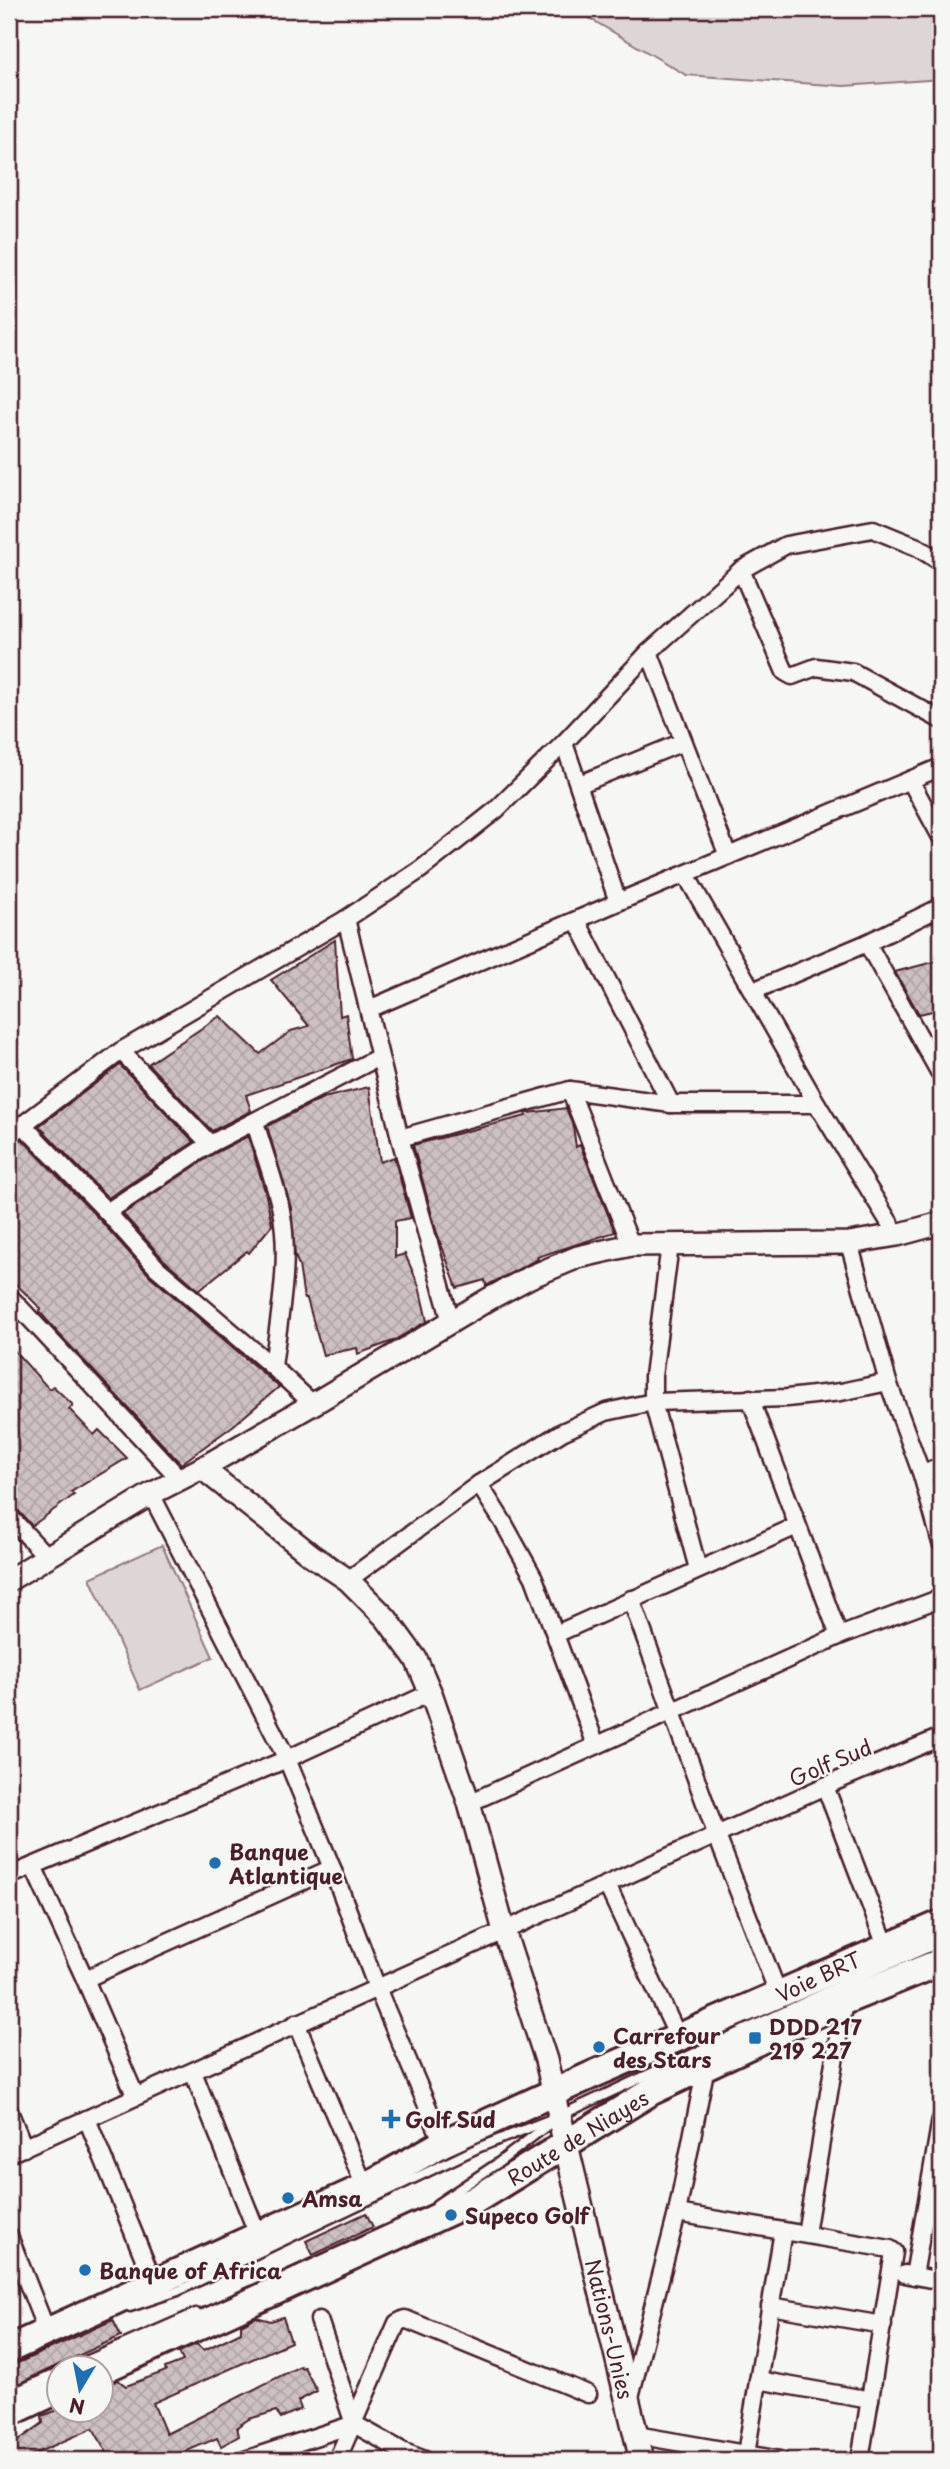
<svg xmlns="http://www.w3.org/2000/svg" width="950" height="2469" font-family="'Playpen Sans',sans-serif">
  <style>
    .green { fill: #ddd6d5; stroke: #947a80; stroke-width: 2 }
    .building { fill: url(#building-cross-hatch); stroke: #4a1f2b; stroke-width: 2 }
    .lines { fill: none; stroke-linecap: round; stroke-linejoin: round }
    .service-casing { stroke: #4a1f2b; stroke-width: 13 }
    .minor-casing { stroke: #4a1f2b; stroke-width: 21 }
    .tertiary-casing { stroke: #4a1f2b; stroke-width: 26 }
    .secondary-casing { stroke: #4a1f2b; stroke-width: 28 }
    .primary-casing { stroke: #4a1f2b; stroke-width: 32 }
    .service { stroke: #f6f6f2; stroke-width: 8 }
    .minor { stroke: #f6f6f2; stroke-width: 16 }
    .tertiary { stroke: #f6f6f2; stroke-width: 21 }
    .secondary { stroke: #f6f6f2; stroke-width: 23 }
    .primary { stroke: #f6f6f2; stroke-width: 26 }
    .poi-dot { fill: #1f6fb2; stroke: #f6f6f2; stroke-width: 2.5 }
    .labels { text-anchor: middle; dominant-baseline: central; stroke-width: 5; stroke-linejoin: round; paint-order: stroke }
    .street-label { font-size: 21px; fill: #4a1f2b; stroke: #f6f6f2 }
    .poi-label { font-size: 21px; font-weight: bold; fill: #4a1f2b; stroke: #f6f6f2; text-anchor: start }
  </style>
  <defs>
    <pattern id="building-cross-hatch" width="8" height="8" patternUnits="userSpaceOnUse" patternTransform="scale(1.75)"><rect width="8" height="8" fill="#ccc1c0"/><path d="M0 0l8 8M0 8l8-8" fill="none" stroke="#b1a5a5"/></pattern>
  </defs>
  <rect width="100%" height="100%" fill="#f6f6f2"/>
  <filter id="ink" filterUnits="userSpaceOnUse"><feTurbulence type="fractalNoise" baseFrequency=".0143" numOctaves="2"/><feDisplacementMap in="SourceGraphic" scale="14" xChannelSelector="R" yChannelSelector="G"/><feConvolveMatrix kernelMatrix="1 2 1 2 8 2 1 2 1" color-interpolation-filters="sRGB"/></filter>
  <g filter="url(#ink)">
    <g class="green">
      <path d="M574 9H941V79L844 86 686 75Z"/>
      <path d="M162 1545 213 1657 140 1690 90 1578Z"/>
    </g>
    <g class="building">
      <path d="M335 940 340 1016 346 1014 352 1059 246 1095 251 1111 212 1131 148 1064 220 1016 260 1054 291 1031 309 1026 271 980Z"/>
      <path d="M941 960V1009L919 1014 895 972Z"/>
      <path d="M120 1065 194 1142 108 1198 39 1126Z"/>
      <path d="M369 1087 380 1162 394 1157 411 1218 395 1221V1257L405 1254 419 1286 427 1321 393 1341 358 1354 357 1348 323 1355 307 1299H304L299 1265 295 1256 291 1208 267 1126 323 1098Z"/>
      <path d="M566 1108 573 1126 576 1147 580 1145 615 1232 537 1257 538 1259 486 1286 485 1280 457 1288 436 1230 413 1145 526 1116 525 1113H529Z"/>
      <path d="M248 1136 265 1191 272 1225 249 1253 247 1251 199 1290 164 1260 123 1214 215 1153Z"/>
      <path d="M22 1139 99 1219 150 1276 279 1387 234 1425 181 1464 58 1333 39 1311 41 1309 9 1277V1146Z"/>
      <path d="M9 1345 49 1389 53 1386 73 1405 69 1409 94 1435 99 1430 127 1458 71 1492 74 1495 32 1526 17 1509 9 1506Z"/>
      <path d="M366 2213 373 2227 313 2255 306 2241Z"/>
      <path d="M256 2317 271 2321 283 2317 291 2342 153 2403 166 2434 300 2366 301 2368 304 2367 317 2391 298 2401 301 2409 281 2418 276 2411 249 2419 237 2427 239 2436 221 2446 217 2438 166 2460H111L93 2428 21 2460H9V2447L43 2423 42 2416 58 2410H102V2396L104 2394V2388L107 2385 118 2380 126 2386 166 2371 165 2368 183 2361 179 2352 196 2344 204 2350 241 2332V2325Z"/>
      <path d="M113 2320 121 2336 9 2388V2367Z"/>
    </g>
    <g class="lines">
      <g class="service-casing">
        <g id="service">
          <path d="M437 2204 498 2163 549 2124"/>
          <path d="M130 2307 178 2291 480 2147 559 2116 848 1982 941 1942"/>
          <path d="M70 2368 196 2313"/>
          <path d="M9 2395 60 2372"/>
        </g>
      </g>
      <g class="minor-casing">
        <g id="minor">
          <path d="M741 570 785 672 792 676 816 667 853 672 941 720"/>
          <path d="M649 652 728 856"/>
          <path d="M564 743 618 902"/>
          <path d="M910 780 941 837"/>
          <path d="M580 784 683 742"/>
          <path d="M686 875 817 1104 897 1235"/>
          <path d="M346 919 400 1138 451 1322"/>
          <path d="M577 921 671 1104"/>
          <path d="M867 943 941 1075"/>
          <path d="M753 991 867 943 941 907"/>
          <path d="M369 1009 618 902 941 767"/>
          <path d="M121 1051 210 1144"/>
          <path d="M570 1090 631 1245"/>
          <path d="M255 1122C263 1151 275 1181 281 1210 291 1261 279 1316 273 1367"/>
          <path d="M22 1124 107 1212 157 1268 273 1367 313 1404"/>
          <path d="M9 1135 121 1051 346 919 420 870 496 810 564 743 649 652 741 570 786 545 873 529 917 547 941 562"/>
          <path d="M400 1138 570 1090 671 1104H817"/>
          <path d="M107 1212 210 1144 379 1057"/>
          <path d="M849 1243 888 1382 922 1475 941 1543"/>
          <path d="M670 1245 653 1376V1402L698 1569"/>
          <path d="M9 1296 180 1479"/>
          <path d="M750 1398 839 1636"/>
          <path d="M922 1475 941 1466"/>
          <path d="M479 1484 503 1522 534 1578 596 1745"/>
          <path d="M151 1494 287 1759 332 1868 377 1988 443 2143"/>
          <path d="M9 1516 47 1557"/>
          <path d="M348 1580 479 1484 562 1432 606 1412 653 1402 787 1398 841 1392 888 1382"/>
          <path d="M631 1599 717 1836 778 1993"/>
          <path d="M556 1634 797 1526"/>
          <path d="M825 1786 886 1946"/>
          <path d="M469 1803 839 1636 941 1598"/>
          <path d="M33 1866 85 1979 135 2095"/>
          <path d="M9 1876 287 1759 430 1693"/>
          <path d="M607 1885 679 2039"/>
          <path d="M85 1979 332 1868"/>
          <path d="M296 2023 365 2187"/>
          <path d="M193 2072 258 2235"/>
          <path d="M9 2111 24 2148"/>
          <path d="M87 2119 154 2283"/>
          <path d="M9 2154 825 1786 941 1737"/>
          <path d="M677 2213 890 2249 894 2252 860 2460"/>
          <path d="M806 2234 844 2001"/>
          <path d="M9 2236 47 2332"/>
          <path d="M905 2274 941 2281"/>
          <path d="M914 2276 941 2119"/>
          <path d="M770 2306 883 2325"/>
          <path d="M319 2320 354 2424 404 2452 425 2460"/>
          <path d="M758 2380 870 2400"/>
          <path d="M629 2401 677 2213 706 2066"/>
          <path d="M636 2435 780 2460"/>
          <path d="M746 2454 783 2231"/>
          <path d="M245 2460 354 2424"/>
          <path d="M337 2460 397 2323 405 2319 588 2394"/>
        </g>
      </g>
      <g class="tertiary-casing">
        <g id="tertiary">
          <path d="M202 1468 311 1555 348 1580 386 1618 416 1659 432 1696 469 1803 504 1931 546 2060 557 2108"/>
          <path d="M9 1580 151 1494 202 1468 313 1404 489 1299 530 1277 578 1257 631 1245 849 1243 897 1235 941 1223"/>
        </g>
      </g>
      <g class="secondary-casing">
        <g id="secondary">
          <path id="s1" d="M559 2116 642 2460"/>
        </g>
      </g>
      <g class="primary-casing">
        <g id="primary">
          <path d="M9 2349 365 2187 443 2143 594 2074 941 1924"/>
          <path id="s2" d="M102 2370 475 2200 652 2091 844 2001 941 1962"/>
          <path d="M9 2413 60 2389"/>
        </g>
      </g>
      <use href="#service" class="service"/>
      <use href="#minor" class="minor"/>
      <use href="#tertiary" class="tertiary"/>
      <use href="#secondary" class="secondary"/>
      <use href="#primary" class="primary"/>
    </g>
  </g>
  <g class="poi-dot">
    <circle cx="215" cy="1863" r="7"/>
    <rect x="748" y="2031" width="14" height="14" rx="3.5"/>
    <circle cx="599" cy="2047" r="7"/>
    <path d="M387.5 2108.5h7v7h7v7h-7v7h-7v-7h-7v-7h7z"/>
    <circle cx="288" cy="2198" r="7"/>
    <circle cx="451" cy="2215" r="7"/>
    <circle cx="85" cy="2270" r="7"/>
  </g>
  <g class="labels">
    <g class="street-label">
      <text transform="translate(830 1762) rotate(-23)">Golf Sud</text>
      <text transform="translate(818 1976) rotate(-25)">Voie BRT</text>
      <text stroke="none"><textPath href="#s2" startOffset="530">Route de Niayes</textPath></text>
      <text stroke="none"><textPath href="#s1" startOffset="219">Nations-Unies</textPath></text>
    </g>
    <g class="poi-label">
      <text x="229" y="1851">Banque<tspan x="229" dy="24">Atlantique</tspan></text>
      <text x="769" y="2026">DDD 217<tspan x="769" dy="24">219 227</tspan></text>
      <text x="613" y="2035">Carrefour<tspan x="613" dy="24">des Stars</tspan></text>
      <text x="405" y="2119">Golf Sud</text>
      <text x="302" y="2198">Amsa</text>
      <text x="465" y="2215">Supeco Golf</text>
      <text x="99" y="2270">Banque of Africa</text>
    </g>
  </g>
  <rect width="950" height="2469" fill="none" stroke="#f6f6f2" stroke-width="35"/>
  <rect x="18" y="18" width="915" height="2434" fill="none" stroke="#4a1f2b" stroke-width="2.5" filter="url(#ink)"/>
  <g transform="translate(80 2389) rotate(190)"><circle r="33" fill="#f6f6f2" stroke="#b1a0a2" stroke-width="2"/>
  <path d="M0-5L12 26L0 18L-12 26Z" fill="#1f6fb2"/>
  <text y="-10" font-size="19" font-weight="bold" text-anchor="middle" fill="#4a1f2b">N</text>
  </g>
</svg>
